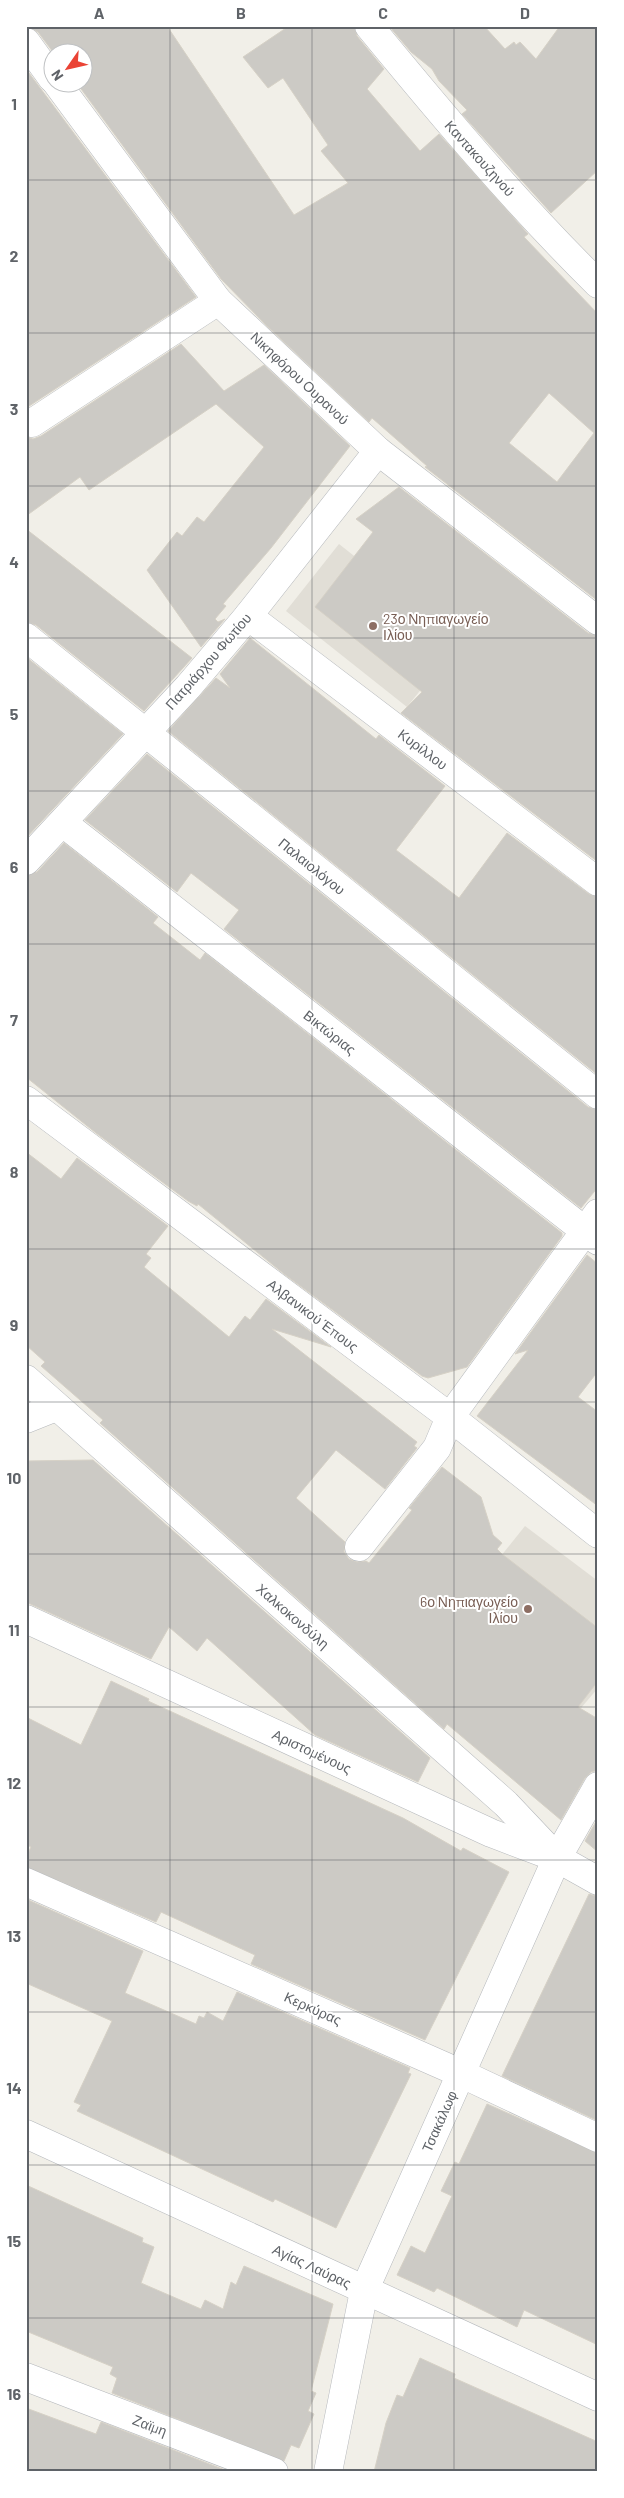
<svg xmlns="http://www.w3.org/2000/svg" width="624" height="2498" font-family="Barlow,sans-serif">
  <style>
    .education { fill: #e1ded6 }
    .building { fill: #cccac5; stroke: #d6d1c6; fill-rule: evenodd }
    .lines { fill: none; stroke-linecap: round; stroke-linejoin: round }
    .minor-casing { stroke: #b5b8bc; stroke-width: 29 }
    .minor { stroke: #fff; stroke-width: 28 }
    .grid { fill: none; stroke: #5f6368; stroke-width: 1; stroke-opacity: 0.55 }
    .education-dot { fill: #8d6e63; stroke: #fff; stroke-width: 2 }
    .labels { text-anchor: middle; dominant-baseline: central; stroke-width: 4; stroke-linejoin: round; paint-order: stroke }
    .street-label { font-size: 14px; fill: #5f6368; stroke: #fff }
    .education-label { font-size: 14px; fill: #785e54; stroke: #fff; text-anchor: start }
    .neatline { fill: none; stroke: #5f6368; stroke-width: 2 }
    .grid-label { font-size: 16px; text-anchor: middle; font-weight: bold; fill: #5f6368 }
  </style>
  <rect width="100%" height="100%" fill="#f1efe8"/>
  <g class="education">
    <path d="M339 544 460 640 407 707 286 611Z"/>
    <path d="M525 1526 598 1581V1688L581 1708 451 1618Z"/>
  </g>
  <g class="building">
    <path d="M26 26H167L294 215 348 183 321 151 328 145 283 78 268 88 243 57 289 26H354L357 36 384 69 367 89 420 151 439 134 528 234 524 237 598 314V601L425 467 427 466 372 418 369 422 266 325 221 279 76 82H82V52H53L38 32ZM549 393 594 433 557 482 509 443Z"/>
    <path d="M389 26H484L505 49 514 42 516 45 520 42 536 59 560 26H598V170L551 213 462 114 467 110 439 81 432 69 411 52Z"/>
    <path d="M26 69 196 297 26 408Z"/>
    <path d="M181 344 224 391 264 365 350 446 271 548 223 604 226 606 215 619 218 622 225 619 201 647 147 570 177 532 182 536 197 517 204 522 264 447 216 404 89 490 80 477 26 516V437L33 439 41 436Z"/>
    <path d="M399 487 588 633 598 636V862L401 713 422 692 315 607 373 532 356 519Z"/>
    <path d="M26 529 192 658 144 711 36 625 26 622Z"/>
    <path d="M250 638 376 739 379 735 445 786 396 850 459 898 507 833 589 894 598 897V1075L168 731 216 678 230 688 220 674Z"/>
    <path d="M26 657 123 734 26 838Z"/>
    <path d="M147 754 588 1107 598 1110V1187L581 1208 224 929 239 910 191 873 177 892 85 820Z"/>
    <path d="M64 843 158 917 153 923 200 960 205 953 562 1233V1236L467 1367 428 1378 422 1376 284 1274 198 1204 197 1206 188 1201 96 1133 26 1077V876L37 872Z"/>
    <path d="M26 1152 61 1179 77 1158 168 1226 146 1254 151 1258 144 1267 229 1337 245 1316 250 1320 266 1299 331 1347 272 1329 417 1442 414 1446 417 1448 385 1489 336 1450 296 1498 345 1542 344 1552 349 1559 357 1562 366 1561 369 1563 412 1510 409 1508 442 1467 481 1497 493 1535 502 1543 497 1549 502 1554 598 1628V1681L578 1707 598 1719V1770L591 1772 585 1778 561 1820 447 1724 444 1729 100 1423 103 1420 41 1366 45 1362 26 1345Z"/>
    <path d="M587 1255 598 1264V1371L578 1397 598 1412V1506L477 1416 528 1350 515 1354Z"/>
    <path d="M93 1460 430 1758 418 1782 315 1735 207 1638 197 1651 169 1627 151 1659 26 1602V1461Z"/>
    <path d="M111 1681 149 1699 148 1701 403 1818 461 1851 463 1848 509 1872 425 2040 251 1964 255 1955 161 1912 156 1922 26 1867V1858L31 1847 26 1844V1717L81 1745Z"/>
    <path d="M598 1818V1852L585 1841Z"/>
    <path d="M589 1894 598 1897V2121L502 2076Z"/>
    <path d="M26 1899 143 1951 125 1993 196 2024 199 2016 204 2018 207 2012 223 2021 237 1992 410 2068 408 2073 411 2074 336 2228 275 2199 273 2202 77 2111 81 2105 74 2102 112 2021 26 1983Z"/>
    <path d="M487 2104 598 2153V2345L524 2310 517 2327 437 2288 434 2292 397 2275 411 2246 425 2253 452 2196 441 2191 455 2162 459 2164Z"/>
    <path d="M26 2185 143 2238 142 2242 154 2247 141 2283 201 2309 205 2300 223 2309 231 2282 236 2285 244 2266 333 2304 311 2391 316 2393 308 2411 314 2414 299 2448 291 2445 284 2461 112 2393 117 2378 110 2374 113 2367 26 2331Z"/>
    <path d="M420 2358 455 2374 454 2378 598 2442V2472H374L386 2423 397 2395 403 2397Z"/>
    <path d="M26 2408 96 2434 101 2422 230 2472H26Z"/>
  </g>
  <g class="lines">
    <g class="minor-casing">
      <g id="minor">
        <path d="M369 26C442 115 516 203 598 284"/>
        <path d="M26 42 52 78"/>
        <path d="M56 82 218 301 378 451 598 621"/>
        <path d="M32 423 218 301"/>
        <path d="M248 616 598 882"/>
        <path d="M26 637 598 1095"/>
        <path d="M63 823 598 1241"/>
        <path d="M26 861 188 687 248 616 378 451"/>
        <path d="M26 1100 450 1417 598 1534"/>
        <path d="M26 1379 506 1804 557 1858"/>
        <path d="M26 1419 56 1407"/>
        <path d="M359 1547 437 1448 450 1417 598 1213"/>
        <path d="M26 1619 491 1833 557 1858 598 1881"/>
        <path d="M26 1882 460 2073 598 2138"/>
        <path d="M26 2134 598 2397"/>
        <path d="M26 2377 274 2472"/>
        <path d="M328 2472 364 2291 557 1858 598 1786"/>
      </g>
    </g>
    <use href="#minor" class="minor"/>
  </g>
  <path class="grid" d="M170 26V2472M312 26V2472M454 26V2472M26 180H598M26 333H598M26 486H598M26 638H598M26 791H598M26 944H598M26 1096H598M26 1249H598M26 1402H598M26 1554H598M26 1707H598M26 1860H598M26 2012H598M26 2165H598M26 2318H598"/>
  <g class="education-dot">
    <circle cx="373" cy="626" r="5"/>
    <circle cx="528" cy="1609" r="5"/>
  </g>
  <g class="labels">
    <g class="street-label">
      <text transform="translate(480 158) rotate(48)">Καντακουζηνού</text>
      <text transform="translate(300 378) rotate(43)">Νικηφόρου Ουρανού</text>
      <text transform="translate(208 661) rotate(-49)">Πατριάρχου Φωτίου</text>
      <text transform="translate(423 749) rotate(37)">Κυρίλλου</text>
      <text transform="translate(312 866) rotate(39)">Παλαιολόγου</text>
      <text transform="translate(330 1032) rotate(38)">Βικτώριας</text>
      <text transform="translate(313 1315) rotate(37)">Αλβανικού Έπους</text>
      <text transform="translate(293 1616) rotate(41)">Χαλκοκονδύλη</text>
      <text transform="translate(312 1751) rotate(25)">Αριστομένους</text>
      <text transform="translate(313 2008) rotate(24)">Κερκύρας</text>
      <text transform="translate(439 2121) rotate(-66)">Τσακάλωφ</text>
      <text transform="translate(312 2266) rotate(25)">Αγίας Λαύρας</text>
      <text transform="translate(150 2425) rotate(21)">Ζαϊμη</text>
    </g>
    <g class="education-label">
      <text x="383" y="618">23ο Νηπιαγωγείο<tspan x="383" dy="16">Ιλίου</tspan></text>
      <text x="518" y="1601" text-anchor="end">6ο Νηπιαγωγείο<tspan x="518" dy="16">Ιλίου</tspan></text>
    </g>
  </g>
  <rect width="624" height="2498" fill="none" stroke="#ffffff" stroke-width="55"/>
  <g transform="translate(68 68) rotate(236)"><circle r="24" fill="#ffffff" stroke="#bfc1c3"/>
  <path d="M0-4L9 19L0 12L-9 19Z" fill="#ea4335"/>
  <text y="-8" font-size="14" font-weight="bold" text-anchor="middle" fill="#5f6368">N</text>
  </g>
  <rect x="28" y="28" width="568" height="2442" class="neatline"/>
  <g class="grid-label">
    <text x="99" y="19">A</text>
    <text x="241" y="19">B</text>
    <text x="383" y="19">C</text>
    <text x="525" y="19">D</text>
    <text x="14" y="110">1</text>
    <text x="14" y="262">2</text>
    <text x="14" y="415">3</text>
    <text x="14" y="568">4</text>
    <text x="14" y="720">5</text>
    <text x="14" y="873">6</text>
    <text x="14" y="1026">7</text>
    <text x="14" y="1178">8</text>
    <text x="14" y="1331">9</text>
    <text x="14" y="1484">10</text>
    <text x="14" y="1636">11</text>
    <text x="14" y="1789">12</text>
    <text x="14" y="1942">13</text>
    <text x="14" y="2094">14</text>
    <text x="14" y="2247">15</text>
    <text x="14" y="2400">16</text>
  </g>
</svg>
